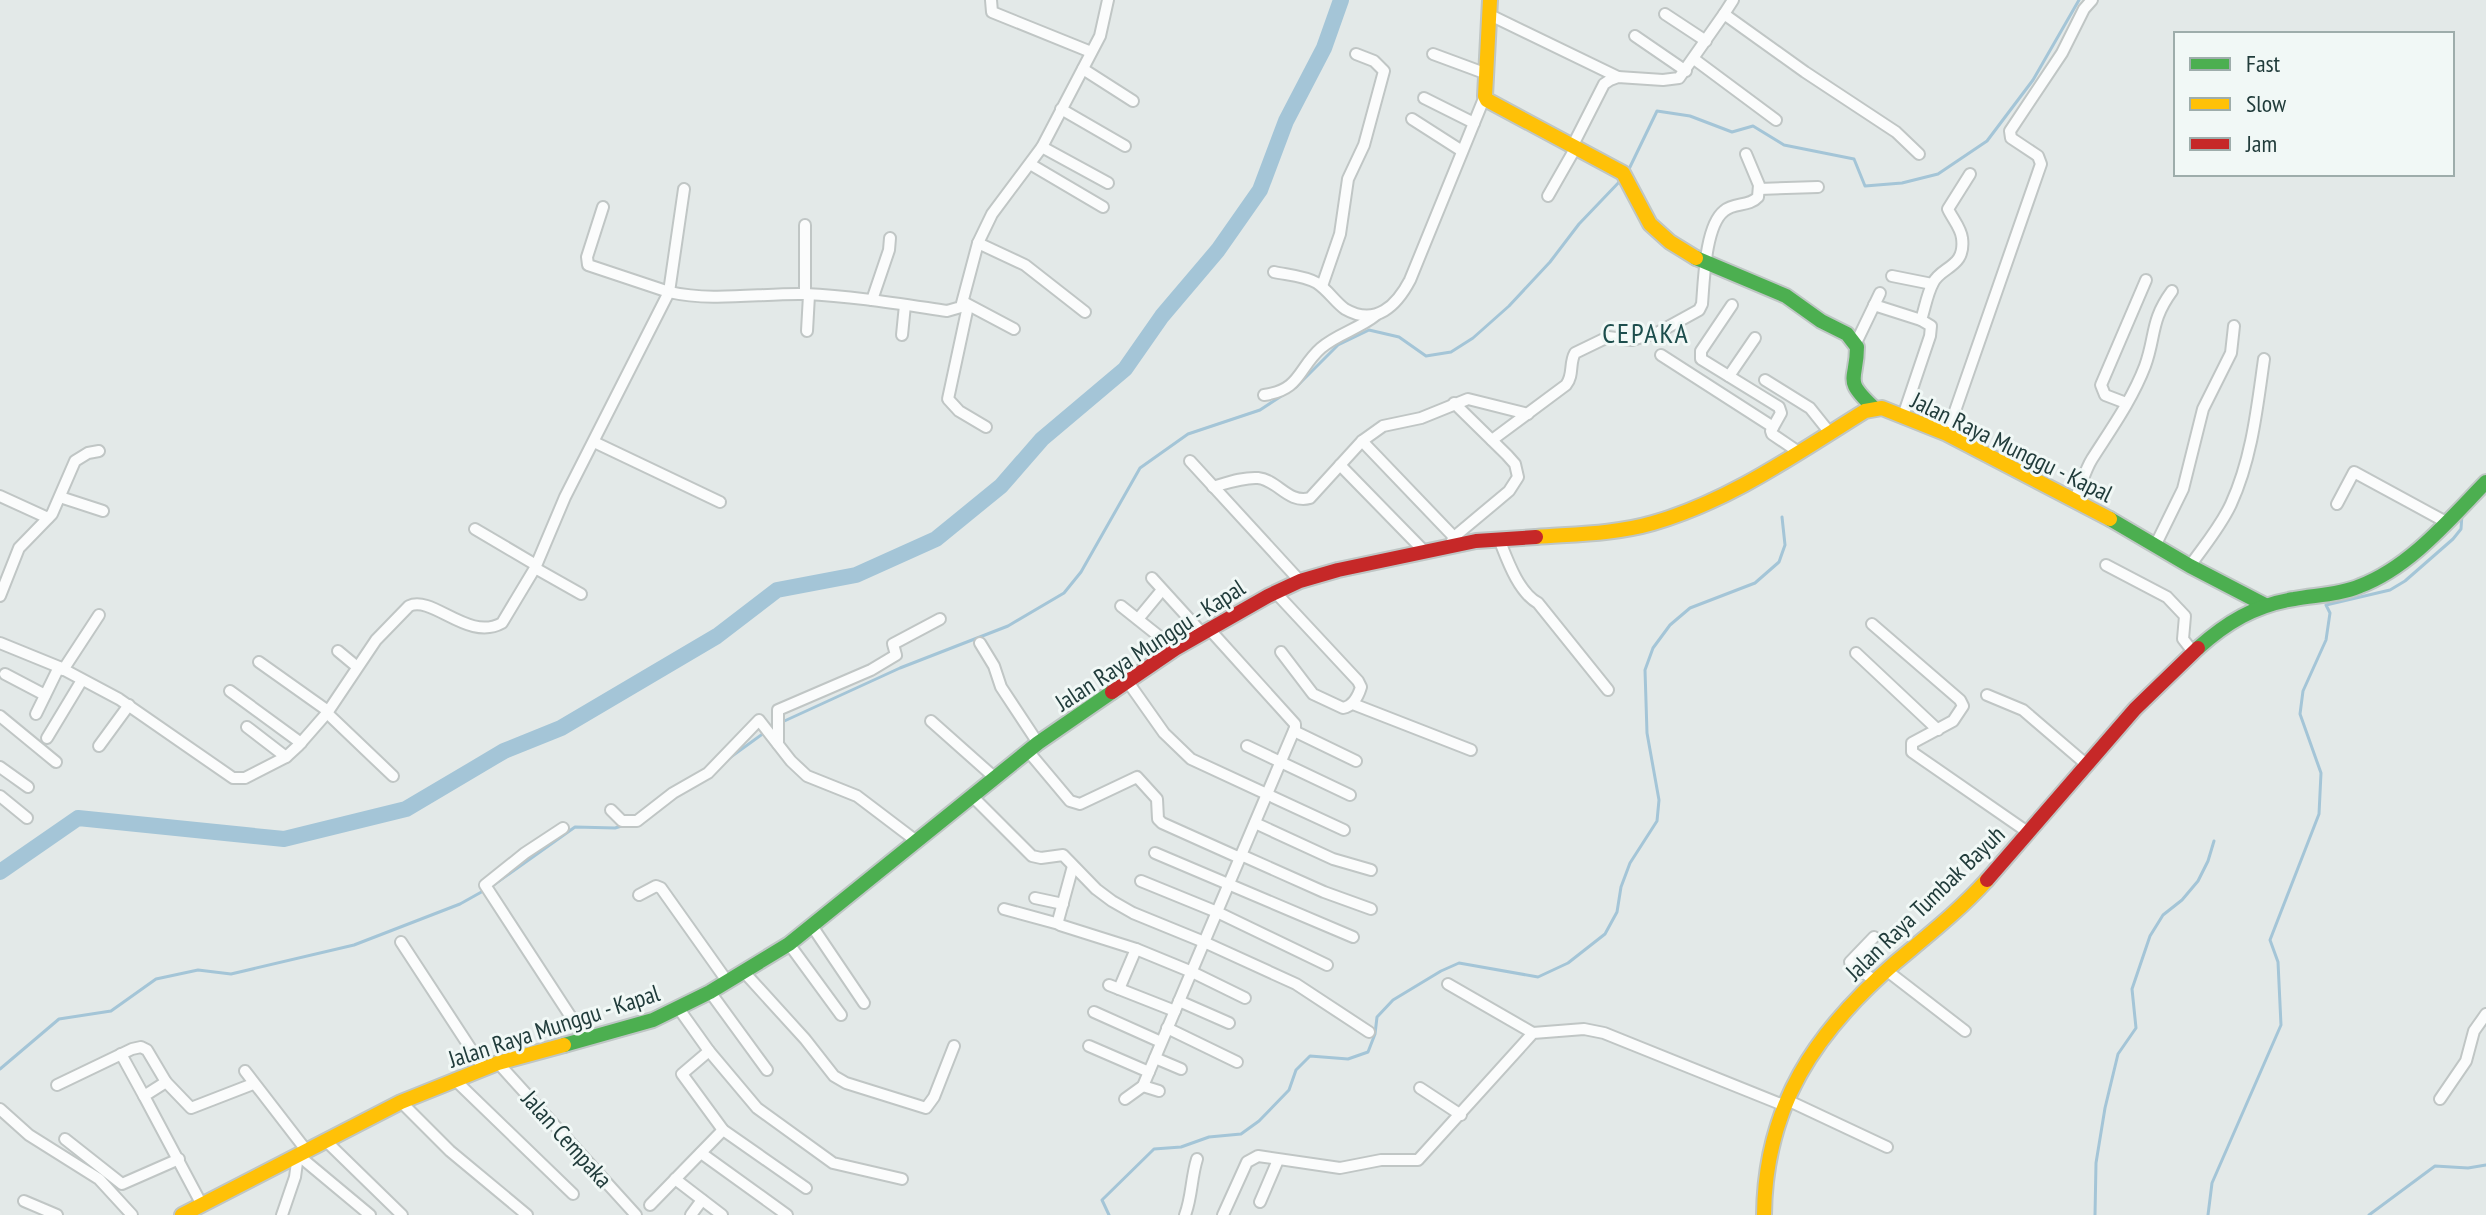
<svg xmlns="http://www.w3.org/2000/svg" width="2486" height="1215" font-family="'PT Sans Narrow',sans-serif">
  <style>
    .lines { fill: none; stroke-linecap: round; stroke-linejoin: round }
    .stream { stroke: #a4c5d7; stroke-width: 3 }
    .river { stroke: #a4c5d7; stroke-width: 16 }
    .street-casing { stroke: #c0c6c5; stroke-width: 14 }
    .fast-casing { stroke: #bfc6c5; stroke-width: 18 }
    .slow-casing { stroke: #bfc6c5; stroke-width: 18 }
    .jam-casing { stroke: #bfc6c5; stroke-width: 18 }
    .street { stroke: #fbfcfc; stroke-width: 10 }
    .fast { stroke: #4caf50; stroke-width: 14 }
    .slow { stroke: #ffc107; stroke-width: 14 }
    .jam { stroke: #c62828; stroke-width: 14 }
    .labels { text-anchor: middle; dominant-baseline: central; stroke-width: 6; stroke-linejoin: round; paint-order: stroke }
    .street-label { font-size: 24px; fill: #213c3b; stroke: #f1f8f6 }
    .quarter-label { font-size: 28px; letter-spacing: 2px; fill: #1d4e4d; stroke: #f1f8f6 }
  </style>
  <rect width="100%" height="100%" fill="#e3e9e8"/>
  <g class="lines">
    <g class="stream">
      <path d="M1629 169 1657 111 1690 116 1732 132 1753 126 1784 145 1854 159 1865 186 1902 183 1938 174 1987 141 2033 80 2079 0"/>
      <path d="M1296 387 1338 345 1369 330 1399 337 1426 356 1451 352 1473 338 1509 306 1550 262 1579 224 1622 179"/>
      <path d="M780 723 900 668 1008 626 1064 593 1081 572 1140 468 1188 434 1260 410 1286 393"/>
      <path d="M728 759 764 733"/>
      <path d="M492 886 575 827 615 828 625 825"/>
      <path d="M0 1069 59 1019 111 1011 156 979 198 970 231 974 354 945 460 904 485 890"/>
      <path d="M1109 1215 1102 1200 1154 1149 1181 1147 1209 1137 1241 1134 1259 1121 1289 1090 1296 1070 1310 1056 1348 1059 1368 1052 1375 1034 1377 1017 1393 1000 1441 971 1459 963 1538 977 1568 963 1605 934 1617 912 1621 887 1630 863 1657 821 1659 800 1647 733 1645 670 1653 648 1670 625 1690 608 1755 583 1779 562 1785 545 1782 517"/>
      <path d="M2095 1215 2096 1163 2105 1108 2118 1054 2136 1028 2132 989 2150 936 2163 915 2182 900 2198 881 2208 861 2214 841"/>
      <path d="M2208 1215 2212 1183 2281 1025 2278 962 2270 940 2319 814 2321 773 2300 714 2303 691 2326 640 2330 613 2326 605 2390 590 2405 581 2453 539 2461 529 2462 514"/>
      <path d="M2369 1215 2435 1166 2468 1168 2486 1165"/>
    </g>
    <path class="river" d="M0 872 78 818 284 839 406 809 504 751 561 728 717 636 777 590 856 575 936 539 1001 486 1042 439 1125 369 1162 316 1218 250 1260 190 1286 121 1324 48 1341 0"/>
    <g class="street-casing">
      <g id="street">
        <path d="M991 0 992 12 1091 52"/>
        <path d="M1665 14 1706 41"/>
        <path d="M1724 14 1733 0"/>
        <path d="M1490 15 1618 77"/>
        <path d="M1635 36 1686 71"/>
        <path d="M1433 54 1487 74"/>
        <path d="M1694 59 1776 120"/>
        <path d="M1083 69 1133 101"/>
        <path d="M1424 98 1474 123"/>
        <path d="M1061 109 1125 146"/>
        <path d="M1412 119 1462 151"/>
        <path d="M1573 145 1604 84 1610 80 1618 77 1663 80 1679 78 1724 14 1805 72 1896 132 1919 154"/>
        <path d="M1042 147 1108 183"/>
        <path d="M1030 164 1103 207"/>
        <path d="M1759 189 1818 187"/>
        <path d="M1548 196 1576 147"/>
        <path d="M603 207 587 257 588 265 669 292 684 189"/>
        <path d="M805 225V294"/>
        <path d="M978 243 1025 265 1085 312"/>
        <path d="M1274 272C1288 275 1305 276 1317 283 1328 290 1335 302 1345 309 1376 327 1397 305 1410 280L1485 96"/>
        <path d="M1892 276 1932 284"/>
        <path d="M1322 286 1340 234 1348 179 1364 145 1384 71 1374 61 1356 54"/>
        <path d="M872 300 889 250 890 238"/>
        <path d="M965 303 1014 329"/>
        <path d="M1732 305 1701 351V359L1779 407 1781 413 1771 431 1772 434 1800 453"/>
        <path d="M1874 305 1921 320 1931 326 1930 336 1903 416"/>
        <path d="M968 306 948 399 959 411 986 427"/>
        <path d="M1921 320C1925 308 1927 294 1933 283 1941 266 1966 268 1962 238 1961 228 1952 218 1948 209L1970 174"/>
        <path d="M807 331 809 295"/>
        <path d="M902 335 905 305"/>
        <path d="M1855 345 1880 293"/>
        <path d="M1661 355 1773 427"/>
        <path d="M1729 376 1755 338"/>
        <path d="M1765 380 1810 408 1830 433"/>
        <path d="M1264 395C1301 390 1298 368 1321 348 1337 334 1359 329 1376 315"/>
        <path d="M2126 403 2105 395 2101 385 2146 280"/>
        <path d="M1947 434 2041 164 2038 156 2011 138 2010 131 2062 53 2084 9 2092 0"/>
        <path d="M1492 440 1566 385C1574 375 1569 363 1575 353L1608 337 1632 340 1659 332 1699 310 1702 304C1704 281 1705 226 1724 211 1734 202 1749 207 1758 197L1759 185 1746 154"/>
        <path d="M1362 441 1454 537"/>
        <path d="M594 442 720 502"/>
        <path d="M1190 461 1300 581"/>
        <path d="M1340 465 1425 552"/>
        <path d="M1213 487C1227 483 1243 477 1258 478 1278 480 1288 504 1310 498L1362 441 1383 426 1421 418 1468 399 1528 414"/>
        <path d="M0 496 48 518"/>
        <path d="M60 497 103 511"/>
        <path d="M2075 499C2081 486 2085 470 2092 459 2111 429 2132 400 2145 366 2156 336 2150 321 2172 291"/>
        <path d="M2337 504 2354 472 2446 522"/>
        <path d="M475 529 536 565"/>
        <path d="M1499 539C1507 559 1518 592 1538 603L1608 690"/>
        <path d="M2155 546 2183 489 2203 409 2231 353 2234 326"/>
        <path d="M1449 547 1454 537 1509 491 1518 477 1515 464 1507 455 1454 403"/>
        <path d="M2106 565 2167 597 2185 616 2183 639 2194 653"/>
        <path d="M2190 566C2204 546 2221 526 2231 504 2252 458 2257 408 2264 359"/>
        <path d="M535 568 581 594"/>
        <path d="M1152 578 1203 634"/>
        <path d="M1276 593 1358 681 1361 687C1358 697 1353 706 1343 708L1313 694 1281 652"/>
        <path d="M0 596 19 548 52 514 75 461 88 453 99 451"/>
        <path d="M1121 606 1175 649"/>
        <path d="M1138 619 1162 590"/>
        <path d="M1872 624 1960 700 1963 706 1953 721 1912 743V752L2029 833"/>
        <path d="M0 643 59 667 119 699 233 778H245L286 757 299 745 327 713 376 640 409 606C433 595 468 642 502 623L535 568 565 497 669 292C714 302 760 293 805 294 853 296 900 304 947 311L961 307 978 243 992 214 1042 147 1100 36 1108 0"/>
        <path d="M980 643 994 666 1001 687 1038 743"/>
        <path d="M338 651 356 666"/>
        <path d="M1856 653 1938 730"/>
        <path d="M259 662 328 711"/>
        <path d="M63 670 99 615"/>
        <path d="M5 674 45 695"/>
        <path d="M1128 682 1164 733 1191 759 1344 830"/>
        <path d="M230 691 301 743"/>
        <path d="M1987 695 2023 710 2086 764"/>
        <path d="M1353 704 1471 750"/>
        <path d="M327 713 393 776"/>
        <path d="M36 714 59 667"/>
        <path d="M0 716 56 762"/>
        <path d="M931 721 994 777"/>
        <path d="M247 727 286 757"/>
        <path d="M1294 731 1356 761"/>
        <path d="M47 738 82 680"/>
        <path d="M778 744V710L871 670 896 655 893 644 940 619"/>
        <path d="M99 746 129 705"/>
        <path d="M1247 746 1350 795"/>
        <path d="M1028 751 1070 801 1080 804 1137 777 1157 799 1158 819 1162 823 1240 858"/>
        <path d="M0 767 28 787"/>
        <path d="M971 795 1032 856 1041 858 1063 855 1096 889 1112 901 1133 913 1204 942 1296 984 1369 1032"/>
        <path d="M0 796 27 818"/>
        <path d="M611 810 622 821H637L673 793 708 773 759 720 791 761 807 776 857 796 915 840"/>
        <path d="M1255 823 1333 859 1371 870"/>
        <path d="M563 828 525 853 485 885 584 1037"/>
        <path d="M1155 853 1353 937"/>
        <path d="M1241 855 1324 892 1371 909"/>
        <path d="M1073 866 1058 921 1060 925 1136 949 1192 972 1245 998"/>
        <path d="M1141 881 1217 912 1327 965"/>
        <path d="M639 895 656 886 661 888 727 981"/>
        <path d="M1035 898 1063 904"/>
        <path d="M1004 909 1059 924"/>
        <path d="M812 926 864 1003"/>
        <path d="M1874 937 1850 962 1875 981"/>
        <path d="M401 942 484 1069"/>
        <path d="M789 944 841 1015"/>
        <path d="M1886 970 1965 1031"/>
        <path d="M744 972 805 1039 834 1076 846 1083 926 1108 934 1097 954 1046"/>
        <path d="M1448 984 1533 1033"/>
        <path d="M1109 985 1175 1011"/>
        <path d="M1119 989 1136 949"/>
        <path d="M710 992 767 1070"/>
        <path d="M1179 1001 1229 1023"/>
        <path d="M679 1009 709 1051 757 1108 833 1163 902 1179"/>
        <path d="M1094 1012 1161 1042"/>
        <path d="M1167 1028 1237 1062"/>
        <path d="M1089 1046 1149 1072"/>
        <path d="M709 1051 682 1074 723 1130 806 1188"/>
        <path d="M121 1054 144 1096"/>
        <path d="M1155 1058 1181 1069"/>
        <path d="M498 1063 636 1215"/>
        <path d="M245 1071 306 1150"/>
        <path d="M455 1080 573 1194"/>
        <path d="M166 1082 191 1108 253 1084"/>
        <path d="M57 1085 132 1049 141 1047 147 1050 166 1082 144 1096 202 1205"/>
        <path d="M1143 1086 1159 1091"/>
        <path d="M1420 1088 1461 1115"/>
        <path d="M1125 1099 1143 1086 1295 728V724L1210 630"/>
        <path d="M2440 1099 2466 1061 2474 1031 2486 1014"/>
        <path d="M1787 1100 1887 1147"/>
        <path d="M401 1102 450 1151 527 1215"/>
        <path d="M0 1109 29 1135 99 1179 132 1215"/>
        <path d="M65 1139 122 1184 179 1159"/>
        <path d="M326 1141 402 1215"/>
        <path d="M701 1153 787 1215"/>
        <path d="M298 1155 370 1215"/>
        <path d="M675 1179 722 1215"/>
        <path d="M24 1201 57 1215"/>
        <path d="M1260 1202 1278 1160"/>
        <path d="M650 1205 723 1130"/>
        <path d="M282 1215 295 1177 298 1155"/>
        <path d="M691 1215 702 1200"/>
        <path d="M1185 1215C1192 1197 1191 1178 1197 1159"/>
        <path d="M1223 1215 1247 1162 1258 1156 1340 1168 1381 1160H1418L1533 1033 1584 1029 1604 1033 1783 1105"/>
      </g>
    </g>
    <g class="fast-casing">
      <g id="fast">
        <path d="M1696 258 1786 296 1821 321 1847 334 1857 347C1857 382 1842 378 1874 408"/>
        <path d="M2110 519 2190 566 2265 605"/>
        <path d="M2198 648C2226 623 2255 605 2294 599 2315 595 2339 595 2360 586 2410 567 2449 520 2486 482"/>
        <path d="M564 1045 653 1020 710 992 789 944 1038 743 1112 692"/>
      </g>
    </g>
    <g class="slow-casing">
      <g id="slow">
        <path d="M1490 0 1485 96 1487 100 1623 173 1650 224 1670 242 1696 258"/>
        <path d="M1536 537C1575 534 1615 534 1653 523 1730 501 1797 453 1865 411L1882 408 1947 434 2110 519"/>
        <path d="M182 1215 401 1102 498 1063 564 1045"/>
        <path d="M1764 1215C1765 1106 1815 1032 1896 962 1927 936 1960 910 1987 880"/>
      </g>
    </g>
    <g class="jam-casing">
      <g id="jam">
        <path d="M1112 692 1175 649 1268 596 1300 581 1338 570 1476 541 1536 537"/>
        <path d="M1987 880 2135 709 2198 648"/>
      </g>
    </g>
    <use href="#street" class="street"/>
    <use href="#fast" class="fast"/>
    <use href="#slow" class="slow"/>
    <use href="#jam" class="jam"/>
  </g>
  <g class="labels">
    <g class="street-label">
      <text transform="translate(2012 447) rotate(26)">Jalan Raya Munggu - Kapal</text>
      <text transform="translate(1150 645) rotate(-33)">Jalan Raya Munggu - Kapal</text>
      <text transform="translate(1925 903) rotate(-44)">Jalan Raya Tumbak Bayuh</text>
      <text transform="translate(554 1026) rotate(-18)">Jalan Raya Munggu - Kapal</text>
      <text transform="translate(567 1139) rotate(48)">Jalan Cempaka</text>
    </g>
    <g class="quarter-label">
      <text x="1646" y="332">CEPAKA</text>
    </g>
  </g>
  <rect x="2174" y="32" width="280" height="144" fill="#f1f8f6" stroke="#9eadab" stroke-width="2"/>
  <rect x="2190" y="58" width="40" height="12" fill="#4caf50" stroke="#9eadab" stroke-width="2"/>
  <text x="2246" y="72" font-size="24" fill="#213c3b">Fast</text>
  <rect x="2190" y="98" width="40" height="12" fill="#ffc107" stroke="#9eadab" stroke-width="2"/>
  <text x="2246" y="112" font-size="24" fill="#213c3b">Slow</text>
  <rect x="2190" y="138" width="40" height="12" fill="#c62828" stroke="#9eadab" stroke-width="2"/>
  <text x="2246" y="152" font-size="24" fill="#213c3b">Jam</text>
</svg>
